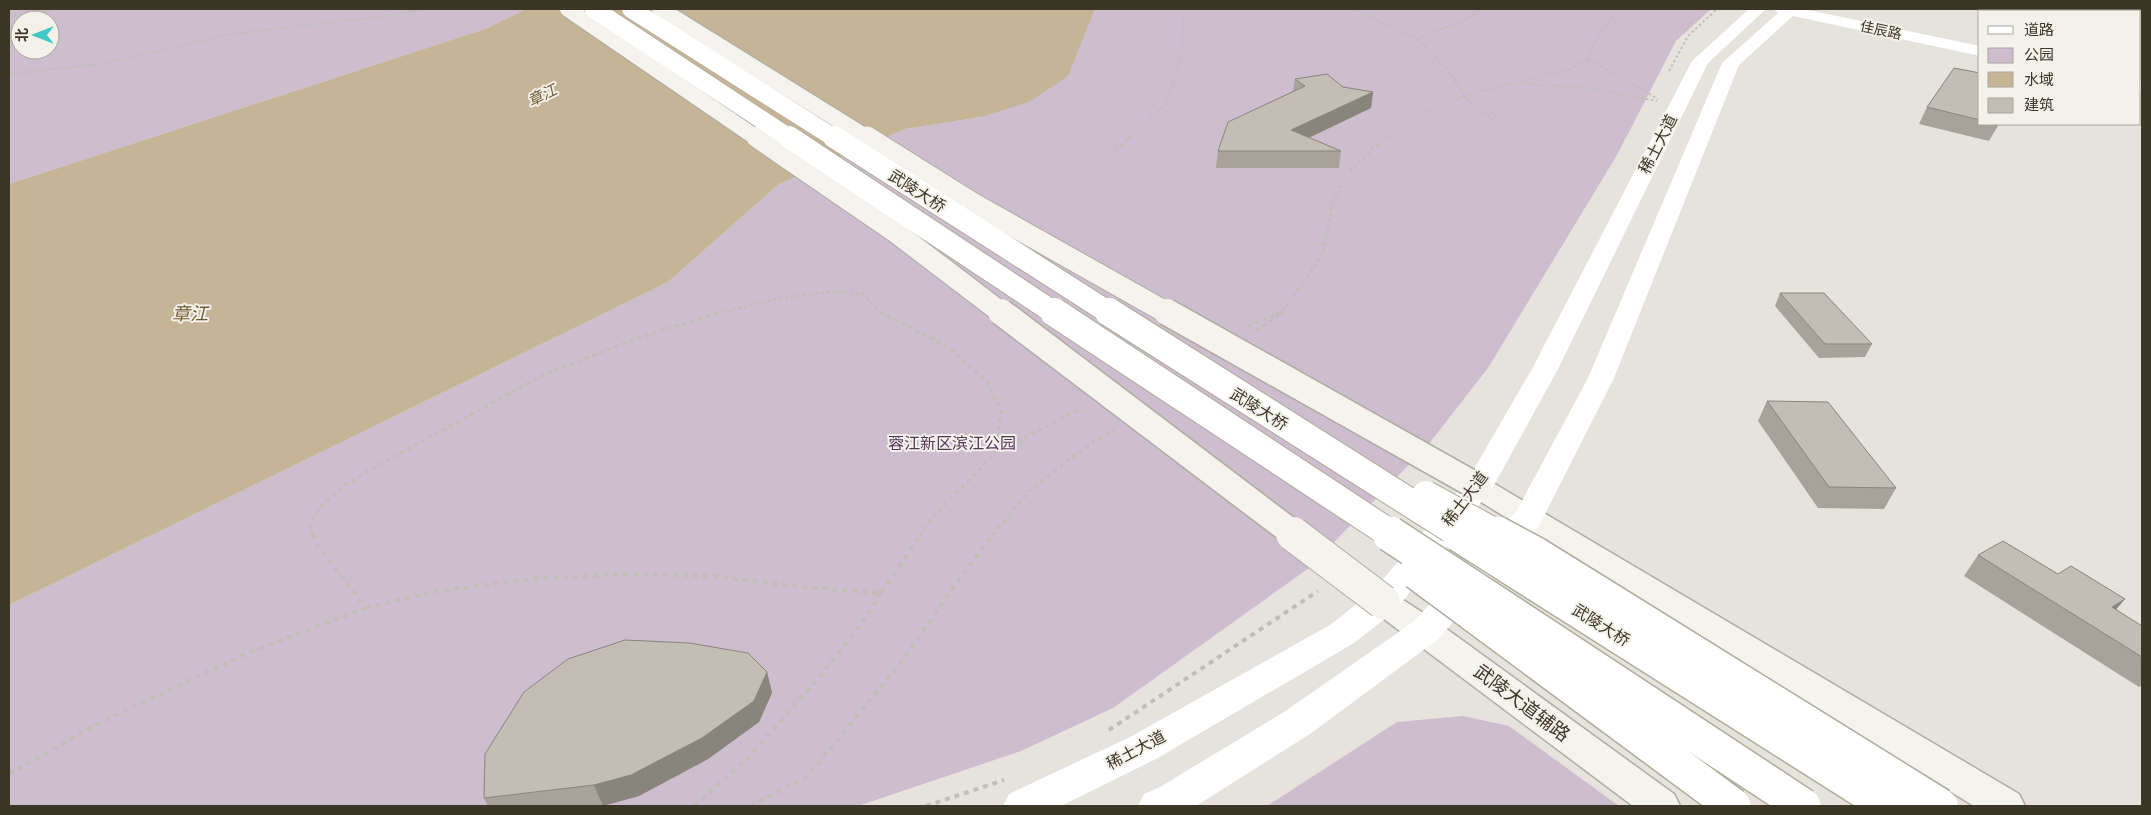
<svg xmlns="http://www.w3.org/2000/svg" width="2151" height="815" font-family="Helvetica,'Noto Sans SC',sans-serif">
  <style>
    .green { fill: #cdbdcf; fill-rule: evenodd }
    .water { fill: #c6b497 }
    .lines { fill: none; stroke-linecap: round; stroke-linejoin: round }
    .tertiary-casing { stroke: #afaca2; stroke-width: 3 }
    .path-far3 { stroke: #c0beb6; stroke-width: 2; stroke-dasharray: 2.5 2.5; stroke-linecap: butt }
    .path-far2 { stroke: #c0beb6; stroke-width: 2.5; stroke-dasharray: 3 3; stroke-linecap: butt }
    .path-far1 { stroke: #c0beb6; stroke-width: 3; stroke-dasharray: 4 4; stroke-linecap: butt }
    .path { stroke: #c0beb6; stroke-width: 4; stroke-dasharray: 5 5; stroke-linecap: butt }
    .tertiary { fill: #f4f3ee; fill-rule: evenodd }
    .secondary { fill: #fff; fill-rule: evenodd }
    .tertiary-bridge-far3-casing { stroke: #afaca2; stroke-width: 18; stroke-linecap: butt }
    .tertiary-bridge-far2-casing { stroke: #afaca2; stroke-width: 23; stroke-linecap: butt }
    .tertiary-bridge-far1-casing { stroke: #afaca2; stroke-width: 29; stroke-linecap: butt }
    .tertiary-bridge-casing { stroke: #afaca2; stroke-width: 36; stroke-linecap: butt }
    .primary-bridge-far3-casing { stroke: #b1ab9b; stroke-width: 19; stroke-linecap: butt }
    .primary-bridge-far2-casing { stroke: #b1ab9b; stroke-width: 24; stroke-linecap: butt }
    .primary-bridge-far1-casing { stroke: #b1ab9b; stroke-width: 30; stroke-linecap: butt }
    .primary-bridge-casing { stroke: #b1ab9b; stroke-width: 38; stroke-linecap: butt }
    .tertiary-bridge-far3 { stroke: #f4f3ee; stroke-width: 16 }
    .tertiary-bridge-far2 { stroke: #f4f3ee; stroke-width: 21 }
    .tertiary-bridge-far1 { stroke: #f4f3ee; stroke-width: 26 }
    .tertiary-bridge { stroke: #f4f3ee; stroke-width: 34 }
    .primary-bridge-far3 { stroke: #fff; stroke-width: 18 }
    .primary-bridge-far2 { stroke: #fff; stroke-width: 22 }
    .primary-bridge-far1 { stroke: #fff; stroke-width: 28 }
    .primary-bridge { stroke: #fff; stroke-width: 35 }
    .wall { fill: #a7a39a }
    .shaded-wall { fill: #88857d }
    .building { fill: #c2beb3; stroke: #88857d }
    .labels { text-anchor: middle; dominant-baseline: central; stroke-width: 4; stroke-linejoin: round; paint-order: stroke }
    .far-street-label { font-size: 14px; fill: #3b3626; stroke: #f4f1eb }
    .far-water-label { font-size: 15px; font-style: italic; fill: #6e5a31; stroke: #f4f1eb }
    .street-label { font-size: 16px; fill: #3b3626; stroke: #f4f1eb }
    .park-label { font-size: 16px; fill: #543457; stroke: #f4f1eb }
    .water-label { font-size: 18px; font-style: italic; fill: #6e5a31; stroke: #f4f1eb }
    .near-street-label { font-size: 19px; fill: #3b3626; stroke: #f4f1eb }
  </style>
  <rect width="100%" height="100%" fill="#e6e3dc"/>
  <g class="green">
    <path d="M9 9H526L485 29 9 184ZM20 20H50V50H20Z"/>
    <path d="M1096 9H1711L1676 41 1617 155 1488 368 1428 445 1309 568 1113 708 1021 751 858 806H9V605L668 282 779 184 905 129 981 117Z"/>
    <path d="M1463 716 1509 726 1619 806H1267L1397 722Z"/>
  </g>
  <path class="water" d="M526 9H1096L1094 11 1068 76 1029 102 981 117 905 129 779 184 668 282 9 605V184L485 29Z"/>
  <g class="lines">
    <g class="tertiary-casing">
      <g id="tertiary">
        <path d="M1478 477 1488 480 2019 794 2025 806H1974L1468 494 1464 487 1468 480Z"/>
        <path d="M1383 590 1394 594 1437 622 1674 794 1680 806H1633L1372 610 1367 602 1372 594Z"/>
      </g>
    </g>
    <g class="path-far3">
      <path d="M1354 9 1417 39 1447 69 1464 96 1421 113 1384 139"/>
      <path d="M9 17 55 9"/>
      <path d="M1417 39 1465 20 1481 9"/>
      <path d="M1588 59 1658 99"/>
      <path d="M1669 71 1688 36 1717 9"/>
      <path d="M9 74 107 63 232 34 380 17 428 9"/>
      <path d="M1522 84 1588 88 1657 101"/>
      <path d="M1493 120 1464 96 1569 69 1588 59 1597 36 1619 9"/>
      <path d="M1128 139 1167 103 1181 60 1184 12 1189 9"/>
    </g>
    <g class="path-far2">
      <path d="M1116 150 1130 137"/>
      <path d="M1350 171 1385 137"/>
      <path d="M715 314 774 299 836 291 863 294 882 314"/>
      <path d="M1278 314 1282 312 1323 254 1332 206 1342 185"/>
      <path d="M1280 314 1282 312"/>
    </g>
    <g class="path-far1">
      <path d="M880 312 948 347 988 383 1001 412 995 453 932 518 920 535"/>
      <path d="M1248 326 1281 312"/>
      <path d="M1256 331 1282 312"/>
      <path d="M996 453 1083 407"/>
      <path d="M313 535 310 523 321 507 339 489 373 468 547 373 630 341 720 312"/>
      <path d="M993 535 1029 491 1091 443 1114 430"/>
    </g>
    <g class="path">
      <path d="M313 534 316 544 366 608"/>
      <path d="M366 608 431 592 531 579 622 574 711 576 803 587 881 593 921 534"/>
      <path d="M1109 730 1318 591"/>
      <path d="M9 774 103 721 252 651 366 608"/>
      <path d="M694 806 746 760 812 686 860 625 881 593"/>
      <path d="M750 806 808 776 897 667 974 559 994 534"/>
      <path d="M926 806 1004 780"/>
    </g>
    <use href="#tertiary" class="tertiary"/>
    <g class="secondary">
      <path d="M1749 9H1766L1708 63 1558 369 1493 487 1395 611 1354 643 1156 759 1061 806H1003L1009 794 1130 737 1330 625 1371 593 1467 481 1532 369 1692 61Z"/>
      <path d="M1774 9H1803L1980 46V56L1793 16 1739 65 1614 378 1539 526 1437 640 1310 734 1196 806H1138L1144 794 1160 787 1284 712 1413 622 1516 512 1588 378 1722 63 1778 13Z"/>
      <rect x="2140" y="81" width="2" height="10"/>
    </g>
    <g class="tertiary-bridge-far3-casing">
      <g id="tertiary-bridge-far3">
        <path d="M568 9 758 139"/>
        <path d="M660 9 869 139"/>
      </g>
    </g>
    <g class="tertiary-bridge-far2-casing">
      <g id="tertiary-bridge-far2">
        <path d="M757 137 894 231 1003 314"/>
        <path d="M867 137 972 203 1169 314"/>
      </g>
    </g>
    <g class="tertiary-bridge-far1-casing">
      <g id="tertiary-bridge-far1">
        <path d="M1001 312 1295 535"/>
        <path d="M1167 312 1478 487"/>
      </g>
    </g>
    <g class="tertiary-bridge-casing">
      <path id="tertiary-bridge" d="M1293 534 1383 602"/>
    </g>
    <g class="primary-bridge-far3-casing">
      <g id="primary-bridge-far3">
        <path d="M594 9 791 139"/>
        <path d="M631 9 836 139"/>
      </g>
    </g>
    <g class="primary-bridge-far2-casing">
      <g id="primary-bridge-far2">
        <path d="M789 137 1056 314"/>
        <path d="M834 137 1111 314"/>
      </g>
    </g>
    <g class="primary-bridge-far1-casing">
      <g id="primary-bridge-far1">
        <path d="M1054 312 1392 535"/>
        <path d="M1109 312 1461 535"/>
        <path d="M1426 495 1499 535"/>
      </g>
    </g>
    <g class="primary-bridge-casing">
      <g id="primary-bridge">
        <path d="M1390 534 1803 806"/>
        <path d="M1459 534 1888 806"/>
        <path d="M1497 534 1536 555 1940 806"/>
        <path d="M1417 572 1733 806"/>
      </g>
    </g>
    <use href="#tertiary-bridge-far3" class="tertiary-bridge-far3"/>
    <use href="#tertiary-bridge-far2" class="tertiary-bridge-far2"/>
    <use href="#tertiary-bridge-far1" class="tertiary-bridge-far1"/>
    <use href="#tertiary-bridge" class="tertiary-bridge"/>
    <use href="#primary-bridge-far3" class="primary-bridge-far3"/>
    <use href="#primary-bridge-far2" class="primary-bridge-far2"/>
    <use href="#primary-bridge-far1" class="primary-bridge-far1"/>
    <use href="#primary-bridge" class="primary-bridge"/>
  </g>
  <g class="wall">
    <path d="M1980 73V124H1999L1989 141 1919 124 1927 107Z"/>
    <path d="M1295 79 1373 92 1371 108 1309 138 1341 151 1339 168H1216L1218 151 1293 91Z"/>
    <path d="M1780 293 1872 344 1865 357 1819 358 1775 306Z"/>
    <path d="M1767 401 1896 488 1884 509 1818 508 1758 421Z"/>
    <path d="M1978 555 2116 610 2142 626V685L2139 687 1964 576Z"/>
    <path d="M767 672 772 693 759 722 708 759 639 796 601 806H488L484 798Z"/>
  </g>
  <g class="shaded-wall">
    <path d="M1373 92 1371 108 1289 147 1291 130Z"/>
    <path d="M2125 599 2108 619 2112 607Z"/>
    <path d="M767 672 772 693 759 722 708 759 639 796 603 806 594 785Z"/>
  </g>
  <g class="building">
    <path d="M1954 68 1980 73V120L1927 107Z"/>
    <path d="M1327 74 1343 87 1373 92 1291 130 1341 151H1218L1228 122 1305 86 1295 79Z"/>
    <path d="M1780 293H1824L1872 344H1825Z"/>
    <path d="M1767 401 1828 402 1896 488 1829 487Z"/>
    <path d="M2003 541 2058 574 2071 566 2125 599 2112 607 2142 626V657L1978 555Z"/>
    <path d="M625 640 689 643 748 653 767 672 754 701 702 738 631 775 594 785 484 798 485 754 524 692 568 659Z"/>
  </g>
  <g class="labels">
    <g class="far-street-label">
      <text transform="translate(1881 30) rotate(12)">佳辰路</text>
    </g>
    <g class="far-water-label">
      <text transform="translate(542 95) rotate(-26)">章江</text>
    </g>
    <g class="street-label">
      <text transform="translate(1658 144) rotate(-63)">稀土大道</text>
      <text transform="translate(917 191) rotate(33)">武陵大桥</text>
      <text transform="translate(1259 409) rotate(32)">武陵大桥</text>
      <text transform="translate(1465 499) rotate(-53)">稀土大道</text>
      <text transform="translate(1601 625) rotate(32)">武陵大桥</text>
      <text transform="translate(1136 750) rotate(-28)">稀土大道</text>
    </g>
    <g class="park-label">
      <text x="952" y="443">蓉江新区滨江公园</text>
    </g>
    <g class="water-label">
      <text x="190" y="314">章江</text>
    </g>
    <g class="near-street-label">
      <text transform="translate(1522 703) rotate(37)">武陵大道辅路</text>
    </g>
  </g>
  <rect width="2151" height="815" fill="none" stroke="#3b3626" stroke-width="20"/>
  <rect x="1978" y="10" width="162" height="115" fill="#f4f1eb" stroke="#aaa69c"/>
  <rect x="1988" y="26" width="25" height="8" fill="#ffffff" stroke="#aaa69c"/>
  <text x="2024" y="35" font-size="15" fill="#3b3626">道路</text>
  <rect x="1988" y="48" width="25" height="15" fill="#cdbdcf" stroke="#aaa69c"/>
  <text x="2024" y="60" font-size="15" fill="#3b3626">公园</text>
  <rect x="1988" y="72" width="25" height="15" fill="#c6b497" stroke="#aaa69c"/>
  <text x="2024" y="85" font-size="15" fill="#3b3626">水域</text>
  <rect x="1988" y="98" width="25" height="15" fill="#c2beb3" stroke="#aaa69c"/>
  <text x="2024" y="110" font-size="15" fill="#3b3626">建筑</text>
  <g transform="translate(35 35) rotate(270)"><circle r="24" fill="#f4f1eb" stroke="#aaa69c"/>
  <path d="M0-4L9 19L0 12L-9 19Z" fill="#41cac5"/>
  <text y="-8" font-size="14" font-weight="bold" text-anchor="middle" fill="#3b3626">北</text>
  </g>
</svg>
